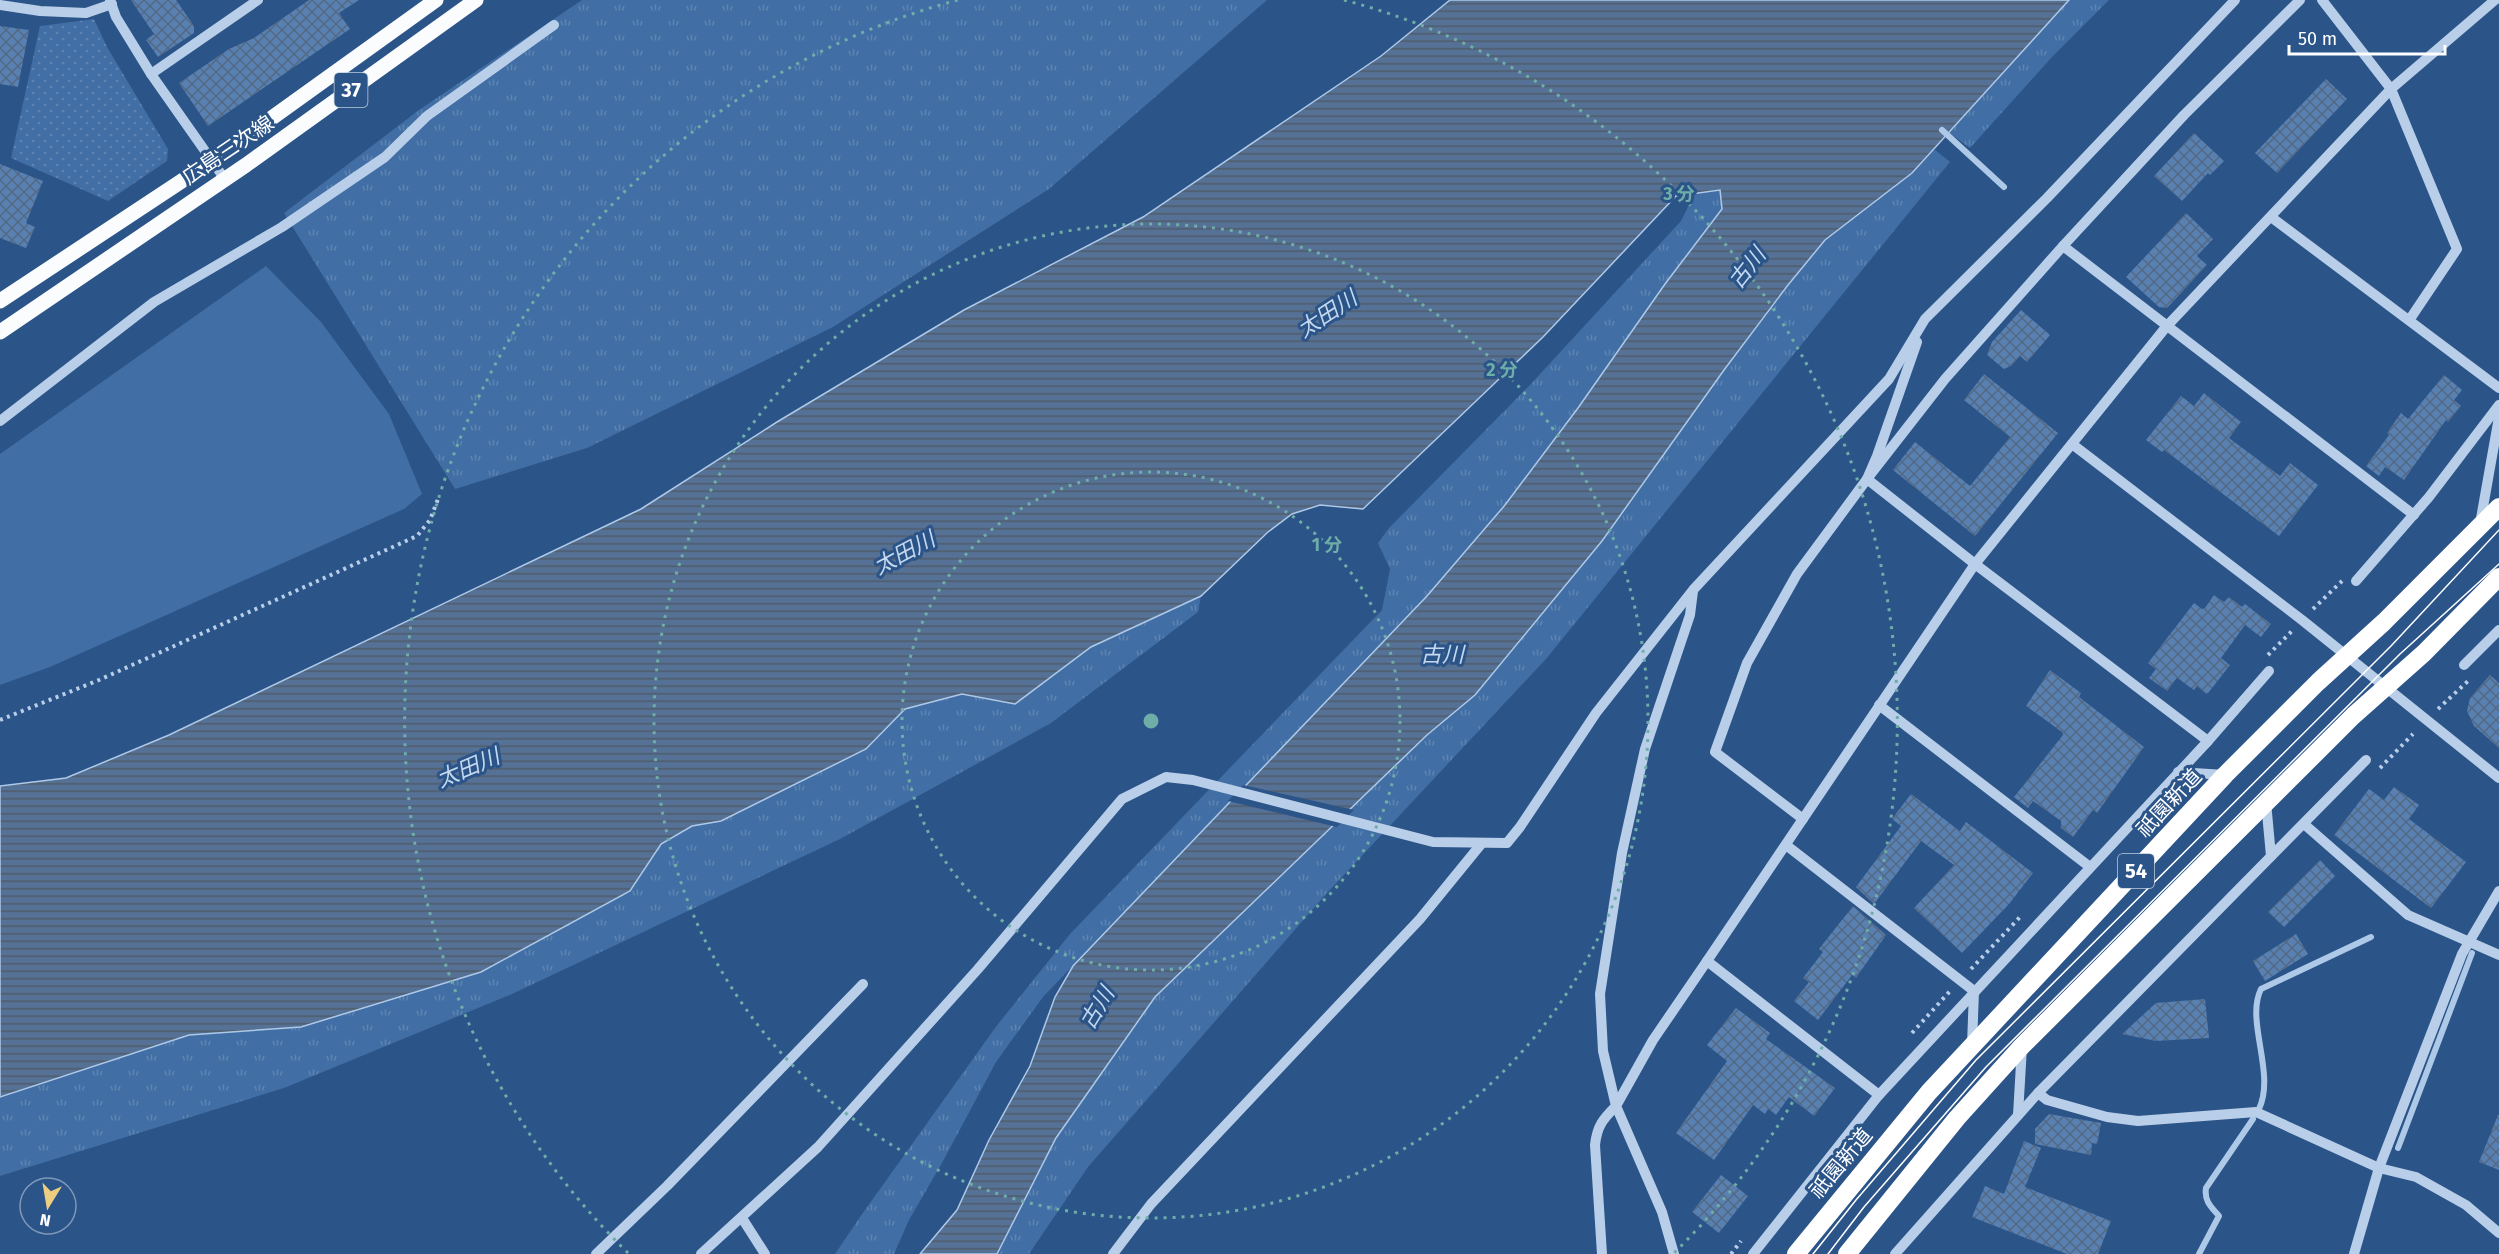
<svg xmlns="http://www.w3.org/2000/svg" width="2499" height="1254" font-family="'Fira Sans','Noto Sans JP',sans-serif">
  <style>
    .grass { fill: url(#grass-tufts) }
    .park { fill: url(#park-dots) }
    .pitch { fill: #416ea4 }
    .water { fill: url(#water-rules); stroke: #aec9e8; stroke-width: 1.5 }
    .pier { fill: #2b5488 }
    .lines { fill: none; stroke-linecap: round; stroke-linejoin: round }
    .stream { stroke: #aec9e8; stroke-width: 6 }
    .building { fill: url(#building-cross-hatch) }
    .path { stroke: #b9cee8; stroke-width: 4; stroke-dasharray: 3 4.5; stroke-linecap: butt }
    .minor { stroke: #b9cee8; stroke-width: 10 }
    .major { stroke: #fafcfe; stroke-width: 15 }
    .highway { stroke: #fff; stroke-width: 18 }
    .tram { stroke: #fff; stroke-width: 1.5 }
    .ring { fill: none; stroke: #6fada8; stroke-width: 3; stroke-dasharray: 3 6 }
    .labels { text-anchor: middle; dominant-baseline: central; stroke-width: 6; stroke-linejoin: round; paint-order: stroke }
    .shield { fill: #2b5488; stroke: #bfccdb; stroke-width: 1.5 }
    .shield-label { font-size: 20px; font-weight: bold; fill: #fff }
    .street-label { font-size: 21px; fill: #fff; stroke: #2b5488 }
    .water-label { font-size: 22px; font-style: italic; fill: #c4d8ef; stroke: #2b5488 }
    .centre { fill: #6fada8; stroke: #2b5488; stroke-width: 3 }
    .ring-label { font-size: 18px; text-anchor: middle; font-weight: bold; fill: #6fada8; stroke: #2b5488; stroke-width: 6; stroke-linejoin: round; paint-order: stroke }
  </style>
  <defs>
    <pattern id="grass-tufts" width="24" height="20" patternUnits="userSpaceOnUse" patternTransform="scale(1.5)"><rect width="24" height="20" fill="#416ea4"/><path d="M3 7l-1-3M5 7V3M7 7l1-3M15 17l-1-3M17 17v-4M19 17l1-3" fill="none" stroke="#5e84b2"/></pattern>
    <pattern id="park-dots" width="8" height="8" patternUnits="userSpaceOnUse" patternTransform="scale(1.5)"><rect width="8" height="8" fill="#416ea4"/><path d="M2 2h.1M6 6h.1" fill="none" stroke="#5e84b2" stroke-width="1.8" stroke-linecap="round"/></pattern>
    <pattern id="water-rules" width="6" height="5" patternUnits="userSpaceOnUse" patternTransform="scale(1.5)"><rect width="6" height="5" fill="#557195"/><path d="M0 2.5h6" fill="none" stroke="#505b69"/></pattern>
    <pattern id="building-cross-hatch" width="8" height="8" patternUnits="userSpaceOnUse" patternTransform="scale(1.5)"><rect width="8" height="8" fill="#5880b1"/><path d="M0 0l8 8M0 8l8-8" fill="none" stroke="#536984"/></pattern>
  </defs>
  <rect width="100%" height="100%" fill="#2b5488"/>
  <g class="grass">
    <path d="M582 0H1267L1049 189 833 327 587 448 455 489 284 213 419 110Z"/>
    <path d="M2069 0H2109L2052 57 1970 148 1949 133Z"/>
    <path d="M1934 149 1950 162 1546 659 1326 894 1088 1167 1029 1254H997L1056 1138 1155 997 1427 735 1475 695 1602 541 1724 370 1788 285 1825 240 1912 173Z"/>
    <path d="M1720 190 1722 209 1665 284 1578 408 1505 505 1427 596 1043 997 996 1062 942 1163 909 1220 894 1254H835L860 1217 995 1028 1070 934 1382 610 1390 569 1378 543 1389 528 1529 386 1681 221 1695 193Z"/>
    <path d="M1201 596 1198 612 1051 723 840 839 512 994 284 1088 0 1176V1097L189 1035 301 1027 630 892 661 844 692 826 721 821 866 749 905 709 962 694 1015 704 1091 647Z"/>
  </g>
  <path class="park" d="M94 19 107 47 168 149 167 161 108 201 11 158 40 26Z"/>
  <path class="pitch" d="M266 266 321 322 389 414 422 494 404 509 50 667 0 685V454Z"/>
  <path class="water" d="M1450 0H2069L1912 173 1825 240 1788 285 1724 370 1602 541 1475 695 1427 735 1155 997 1056 1138 997 1254H920L957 1210 989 1140 1030 1066 1055 997 1073 966 1427 596 1505 505 1578 408 1665 284 1722 209 1720 190 1676 196 1543 337 1363 509 1320 505 1292 514 1268 532 1201 596 1091 647 1015 704 962 694 905 709 866 749 721 821 692 826 661 844 630 891 481 972 301 1027 189 1035 0 1097V786L66 778 169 735 641 509 777 422 964 310 1143 217 1381 56Z"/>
  <path class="pier" d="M1243 785 1354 810 1337 827 1228 801Z"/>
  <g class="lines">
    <g class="stream">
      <path d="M1942 130 2004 187"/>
      <path d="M2259 1109C2276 1073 2245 1021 2261 989L2371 937"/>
      <path d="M2398 1148 2472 953"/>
      <path d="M2199 1254 2219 1216C2211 1207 2204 1201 2206 1188L2253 1119"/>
    </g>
  </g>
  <g class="building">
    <path d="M131 0H176L194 26V33L158 57 146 40 154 34Z"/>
    <path d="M309 0H359L339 13 350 29 208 126 179 83 229 49 254 38Z"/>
    <path d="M0 26 29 30 18 87 0 84Z"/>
    <path d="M2326 79 2347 99 2277 173 2255 153Z"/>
    <path d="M2194 133 2224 161 2210 175 2208 173 2182 201 2154 176Z"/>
    <path d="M0 164 43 181 26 223 35 227 26 248 0 238Z"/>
    <path d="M2186 213 2213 239 2197 256 2207 265 2167 308 2159 307 2126 277Z"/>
    <path d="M2021 310 2050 335 2027 362 2020 356 2011 366 2004 369 1987 355 1992 342Z"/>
    <path d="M1984 374 2058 433 1975 536 1893 470 1915 442 1970 486 2010 437 1964 400Z"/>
    <path d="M2444 375 2462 390 2454 400 2461 406 2448 422 2446 420 2404 480 2385 467 2379 476 2366 466 2389 435 2387 433 2401 413 2408 419Z"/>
    <path d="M2204 393 2241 422 2229 438 2280 476 2290 463 2318 485 2279 536 2164 450 2162 452 2146 440 2181 396 2194 406Z"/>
    <path d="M2214 595 2224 602 2229 597 2242 607 2245 604 2271 624 2261 637 2245 625 2221 658 2230 665 2209 692 2206 694 2197 686 2194 690 2177 678 2167 691 2149 678 2156 669 2148 663 2194 603 2202 609 2205 608Z"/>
    <path d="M2050 670 2081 693 2079 697 2144 747 2097 813 2093 810 2073 837 2061 828V821L2033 801 2028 808 2014 797 2063 735 2062 732 2026 706Z"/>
    <path d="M2490 675 2499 683V748L2474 726 2467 711 2470 698Z"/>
    <path d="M2394 787 2419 805 2409 819 2466 862 2431 908 2334 835 2369 789 2384 800Z"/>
    <path d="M1911 794 1960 831 1966 822 2033 873 2009 904 1962 953 1914 908 1954 865 1921 841 1874 904 1856 887 1901 826 1892 819Z"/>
    <path d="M2320 860 2335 876 2284 927 2268 912Z"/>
    <path d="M1853 906 1886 935 1856 978 1852 975 1818 1020 1794 1001 1809 982 1803 978 1823 952 1819 949Z"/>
    <path d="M2296 934 2308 954 2265 981 2253 961Z"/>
    <path d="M2205 999 2209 1038 2156 1041 2122 1034 2156 1003Z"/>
    <path d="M1736 1008 1770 1033 1766 1039 1835 1088 1814 1116 1789 1097 1776 1115 1768 1109 1765 1114 1753 1105 1714 1160 1676 1133 1727 1061 1707 1045Z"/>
    <path d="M2049 1114 2101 1123 2097 1144 2092 1143 2091 1155 2035 1144V1129Z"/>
    <path d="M2498 1115H2499V1170L2479 1162Z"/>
    <path d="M2024 1141 2041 1148 2025 1187 2111 1221 2098 1254H2067L1972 1217 1985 1186 2004 1194Z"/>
    <path d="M1721 1175 1748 1196 1719 1233 1692 1212Z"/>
  </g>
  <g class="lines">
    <g class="path">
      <path d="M2313 609 2342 581"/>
      <path d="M2268 655 2292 631"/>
      <path d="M2438 709 2468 681"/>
      <path d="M0 720 99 680 417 536 430 520 438 499"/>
      <path d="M2380 768 2413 734"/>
      <path d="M1971 969 2021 916"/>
      <path d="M1912 1033 1951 990"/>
      <path d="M1731 1254 1741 1241"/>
    </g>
    <g class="minor">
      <path d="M110 0 116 17 151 74 224 178"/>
      <path d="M2322 0 2391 89 2457 249 2410 319"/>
      <path d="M0 5 40 11 86 13 112 4"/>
      <path d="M151 74 258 0"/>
      <path d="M2271 217 2499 388"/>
      <path d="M2063 246 2414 515"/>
      <path d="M1917 342 1877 456 1867 479 1975 564 2208 741"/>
      <path d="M0 421 154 302 282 227 385 157 427 116 554 25"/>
      <path d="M2072 444 2302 620 2499 778"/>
      <path d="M2480 524 2499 417"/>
      <path d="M2356 581 2429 497 2499 405"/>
      <path d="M2464 665 2499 630"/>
      <path d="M1879 705 2090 867"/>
      <path d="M2178 772 2225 775"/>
      <path d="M2266 802 2271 856"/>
      <path d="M1803 819 1715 752 1747 663 1797 574 1867 479 1945 379 2063 246 2184 115 2300 0"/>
      <path d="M2304 824 2408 915 2499 955"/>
      <path d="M1786 845 1974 991 1972 1045"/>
      <path d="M2038 1093 2047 1100 2107 1117 2138 1121 2256 1112 2379 1168 2416 1177 2466 1205 2499 1233"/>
      <path d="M1879 1095 1707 961 1975 564 2166 327 2391 89 2495 0"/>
      <path d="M2018 1115 2022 1047"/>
      <path d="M742 1218 765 1254"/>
      <path d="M596 1254 667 1186 863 984"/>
      <path d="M701 1254 818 1147 978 969 1122 799 1166 777 1193 780 1433 842 1507 843 1520 827 1596 713 1693 590 1889 379 1925 319 2047 198 2235 0"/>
      <path d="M1113 1254 1151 1204 1420 919 1482 843"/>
      <path d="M1602 1254 1595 1145C1597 1126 1603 1119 1616 1106L1603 1051 1600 994 1622 853 1645 749 1690 615 1693 591"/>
      <path d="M1674 1254 1662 1212 1616 1106 1653 1040 1707 961"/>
      <path d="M1753 1254 1879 1095 2208 741 2269 671"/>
      <path d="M1895 1254 2038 1093 2366 760"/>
      <path d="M2354 1254 2379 1168 2462 954 2499 891"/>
    </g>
    <g class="major">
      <path d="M0 301 212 161 436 0"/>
      <path d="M0 332 246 165 476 0"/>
    </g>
    <g class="highway">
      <path d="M1796 1254 1929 1092 2225 775 2318 682 2384 622 2499 507"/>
      <path d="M1847 1254 1957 1118 2022 1046 2353 716 2424 653 2499 577"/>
    </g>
    <g class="tram">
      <path d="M1813 1254 1856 1200 1976 1060 2391 646 2499 530"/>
      <path d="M1828 1254 1864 1207 1986 1067 2400 654 2499 564"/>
    </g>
  </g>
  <g class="ring">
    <circle cx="1151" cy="721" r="249"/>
    <circle cx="1151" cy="721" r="497"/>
    <path d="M628 1253A746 746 0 0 1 958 0M1344 0A746 746 0 0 1 1674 1253"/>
  </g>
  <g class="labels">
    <g class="shield">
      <rect x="334.5" y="73" width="33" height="34" rx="4.5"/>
      <rect x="2118" y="854" width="36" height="34" rx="4.5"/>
    </g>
    <g class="shield-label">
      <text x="351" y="90">37</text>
      <text x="2136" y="871">54</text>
    </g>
    <g class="street-label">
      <text transform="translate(228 150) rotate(-34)">広島三次線</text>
      <text transform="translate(2169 803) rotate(-47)">祇園新道</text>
      <text transform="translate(1841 1163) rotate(-50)">祇園新道</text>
    </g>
    <g class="water-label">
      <text transform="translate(1747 268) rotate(-52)">古川</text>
      <text transform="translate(1327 314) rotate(-33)">太田川</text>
      <text transform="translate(904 553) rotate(-28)">太田川</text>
      <text x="1442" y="654">古川</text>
      <text transform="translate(468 768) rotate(-23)">太田川</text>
      <text transform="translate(1097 1008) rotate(-59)">古川</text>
    </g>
  </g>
  <circle cx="1151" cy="721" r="9" class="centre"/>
  <g class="ring-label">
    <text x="1679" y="200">3 分</text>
    <text x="1502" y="376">2 分</text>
    <text x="1327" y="551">1 分</text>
  </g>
  <g transform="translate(48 1206) rotate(191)"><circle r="28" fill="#2b5488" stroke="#8098b8" stroke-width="1.5"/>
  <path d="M0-4.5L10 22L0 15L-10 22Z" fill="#edce81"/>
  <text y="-9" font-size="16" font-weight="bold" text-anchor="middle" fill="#ffffff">N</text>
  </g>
  <path d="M2289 45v9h156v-9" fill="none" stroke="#ffffff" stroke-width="3"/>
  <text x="2298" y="45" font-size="18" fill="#ffffff" stroke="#2b5488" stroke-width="4.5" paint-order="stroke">50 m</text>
</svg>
